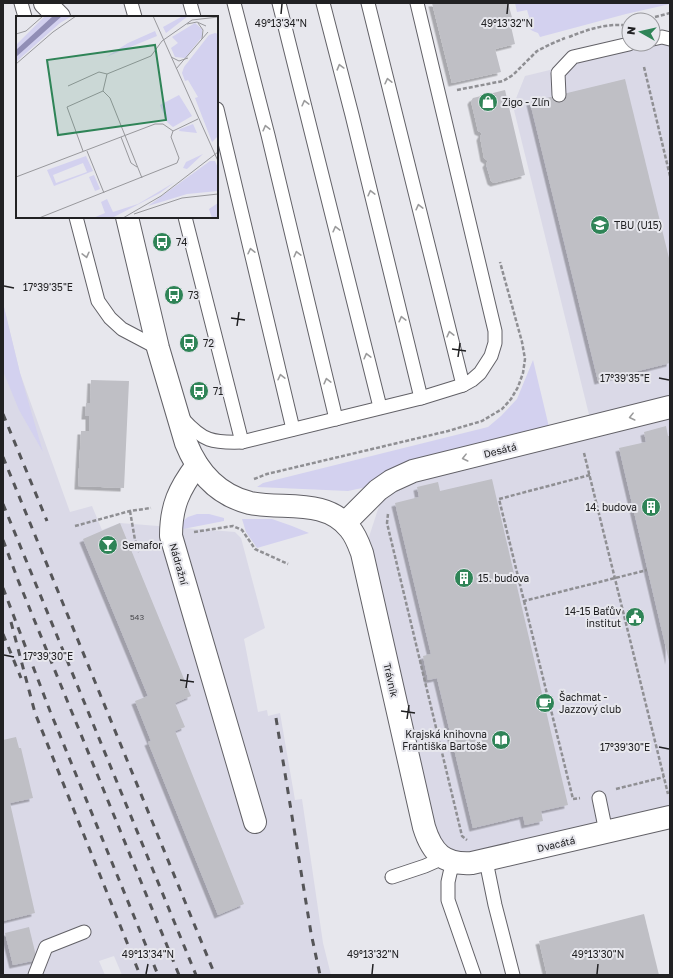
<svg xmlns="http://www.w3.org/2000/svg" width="673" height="978" font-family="'Golos Text',sans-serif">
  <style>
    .built { fill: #dad9e7 }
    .green { fill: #d3d1ef }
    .building { fill: #bfbfc5; filter: url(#shadow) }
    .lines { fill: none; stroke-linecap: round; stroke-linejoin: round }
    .service-casing { stroke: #626167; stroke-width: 15 }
    .minor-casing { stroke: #626167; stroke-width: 24 }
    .path { stroke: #8f8f93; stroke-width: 2.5; stroke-dasharray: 4 2; stroke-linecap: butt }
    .service { stroke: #fff; stroke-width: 13 }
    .minor { stroke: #fff; stroke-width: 22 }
    .rail { stroke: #555558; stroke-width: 3; stroke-dasharray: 7 7; stroke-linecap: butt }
    .oneway { stroke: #9b9b9c }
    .ticks { fill: none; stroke: #212123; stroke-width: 1.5 }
    .labels { text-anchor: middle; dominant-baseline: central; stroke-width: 4; stroke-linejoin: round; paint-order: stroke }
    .number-label { font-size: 8px; fill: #48484c }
    .poi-label { font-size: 10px; fill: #212123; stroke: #e7e7ed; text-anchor: start }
    .street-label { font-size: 10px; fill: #212123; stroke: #e7e7ed }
    .inset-road { fill: none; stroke: #98989c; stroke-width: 1 }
    .view { fill: #2f8457; fill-opacity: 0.15; stroke: #2f8457; stroke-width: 2 }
    .inset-edge { fill: none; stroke: #212123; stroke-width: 2 }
    .ticks-label { font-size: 10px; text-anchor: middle; fill: #212123; stroke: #e7e7ed; stroke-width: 4; stroke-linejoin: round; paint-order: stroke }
  </style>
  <defs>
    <filter id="shadow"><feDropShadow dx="-3.5" dy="3.5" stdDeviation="0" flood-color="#0004"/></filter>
  </defs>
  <rect width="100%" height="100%" fill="#e7e7ed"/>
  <g class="built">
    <path d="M670 41V806L441 860 367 543 381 500 411 478 594 435 513 106 525 76Z"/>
    <path d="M3 303 20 373 70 512 92 506 102 530 120 523 235 532 241 538 265 628 244 639 258 712 267 710 268 716 280 713 295 800 302 799 323 943 331 975H122L114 956 99 961 105 975H3Z"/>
  </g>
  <g class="green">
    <path d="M515 3H670V4L626 14 540 37 538 33C532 31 529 30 528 24L531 23 527 10 517 12Z"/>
    <path d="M3 303 20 373 43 452 19 410 3 371Z"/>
    <path d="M533 360 549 427 367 487 348 491 257 487 263 483 488 427 501 416 517 399Z"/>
    <path d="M197 514H209L224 518V521L183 529V521L188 517Z"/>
    <path d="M242 519H272L292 526 309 533 257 548 246 532Z"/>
  </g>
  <g class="building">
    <path d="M432 3H508L513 21 510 22 515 44 495 49 501 72 452 83Z"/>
    <path d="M625 79 670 262V363L598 381 530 102Z"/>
    <path d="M505 90 525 175 494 183 491 181 486 164 488 161 484 158 480 137 482 133 478 131 471 101 473 98Z"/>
    <path d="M91 380 129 381 124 488 78 486 81 431H89V416H85L86 403H90Z"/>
    <path d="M666 426 668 436H670L669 661 619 448 646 442 644 432Z"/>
    <path d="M492 479 568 805 541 811 543 821 525 825 523 816 473 828 437 678 428 680 423 656 431 654 395 503 419 497 417 487 438 482 440 491Z"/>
    <path d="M120 523 191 696 175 703 185 727 175 731 244 904 218 915 148 742 151 741 135 701 148 696 83 539Z"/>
    <path d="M16 737 19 748H21L33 798 10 803 35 913 3 921V740Z"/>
    <path d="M644 914 659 975H547L539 941Z"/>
    <path d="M29 927 37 960 13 965 5 933Z"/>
  </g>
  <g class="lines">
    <g class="service-casing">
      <g id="service">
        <path d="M21 3 25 17"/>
        <path d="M131 3 135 17"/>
        <path d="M190 3 194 17"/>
        <path d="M234 3 268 135 336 419"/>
        <path d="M279 3 380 407"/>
        <path d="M323 3 352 115 421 398"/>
        <path d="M368 3 463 385"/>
        <path d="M653 39 662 37 670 39"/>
        <path d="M559 95 558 73 573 57 629 44"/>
        <path d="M217 109 293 429"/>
        <path d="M76 217 98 301 110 318 122 329 158 348"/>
        <path d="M185 217 242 442"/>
        <path d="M183 419C203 441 212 443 242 442L421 398 463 385 472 380 480 373 491 356 495 343V331L417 3"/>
        <path d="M599 798 606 832"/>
        <path d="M486 861 495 905 513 975"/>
        <path d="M454 862 450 873 448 882V900L474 975"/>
        <path d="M392 877 425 866 443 858"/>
        <path d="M35 975 46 947 84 932"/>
      </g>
    </g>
    <g class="minor-casing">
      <g id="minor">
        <path d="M45 3 59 17"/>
        <path d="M127 217 158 348 186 443C198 473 218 495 250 503 284 510 326 498 350 529 356 536 359 545 362 553L424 827C432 853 444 865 472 863L670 817"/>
        <path d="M197 465C179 489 171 506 171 536L255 822"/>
        <path d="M345 523 378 490 391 481 413 471 670 407"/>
      </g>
    </g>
    <g class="path">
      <path d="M655 17 670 13"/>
      <path d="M569 37C586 30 604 24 623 25"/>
      <path d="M644 67 670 176"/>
      <path d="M457 90 503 81 513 75 537 51 551 44 565 38"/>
      <path d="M584 453 668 794"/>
      <path d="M590 475 499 499 524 601 647 570"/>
      <path d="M254 479 267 474 448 431 482 421 502 409 511 399 518 387 523 373 525 359 522 342 500 262"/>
      <path d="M130 511 135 540 139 552"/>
      <path d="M388 514 387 523 462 836 467 840"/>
      <path d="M75 526 130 511 151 508"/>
      <path d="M194 532 233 526 242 530 255 549 288 564"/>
      <path d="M524 601 573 799 580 798"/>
      <path d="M616 789 664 777"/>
    </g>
    <use href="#service" class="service"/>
    <use href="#minor" class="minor"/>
    <g class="rail">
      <path d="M3 414 47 521"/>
      <path d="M3 457 215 975"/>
      <path d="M3 504 196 975"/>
      <path d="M3 540 18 580 179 975"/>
      <path d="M3 588 50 711 158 975"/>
      <path d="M11 622 35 713 140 975"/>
      <path d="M3 634 21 678"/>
      <path d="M276 718 311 933 320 975"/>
    </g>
  </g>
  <defs><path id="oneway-chevron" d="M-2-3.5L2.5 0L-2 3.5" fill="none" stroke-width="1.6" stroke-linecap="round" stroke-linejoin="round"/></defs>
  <g class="oneway">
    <use href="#oneway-chevron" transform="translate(340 67) rotate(-105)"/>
    <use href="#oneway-chevron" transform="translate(388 81) rotate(-103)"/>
    <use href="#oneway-chevron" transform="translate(305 103) rotate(-104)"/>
    <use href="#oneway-chevron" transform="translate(266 128) rotate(-104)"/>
    <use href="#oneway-chevron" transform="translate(371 193) rotate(-104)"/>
    <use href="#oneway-chevron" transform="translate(419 207) rotate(-104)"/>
    <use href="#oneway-chevron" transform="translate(336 229) rotate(-104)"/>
    <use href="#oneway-chevron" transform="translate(251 251) rotate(-103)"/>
    <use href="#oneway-chevron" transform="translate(297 254) rotate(-104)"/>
    <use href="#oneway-chevron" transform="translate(86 255) rotate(76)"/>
    <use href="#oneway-chevron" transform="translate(402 319) rotate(-104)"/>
    <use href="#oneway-chevron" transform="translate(450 334) rotate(-104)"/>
    <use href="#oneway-chevron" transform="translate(367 356) rotate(-104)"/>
    <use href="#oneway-chevron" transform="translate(281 377) rotate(-103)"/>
    <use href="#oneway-chevron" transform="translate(327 381) rotate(-104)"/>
    <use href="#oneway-chevron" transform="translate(632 417) rotate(166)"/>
    <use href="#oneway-chevron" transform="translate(465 458) rotate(166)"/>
  </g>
  <path class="ticks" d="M281 14 282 4M507 14 508 4M4 286 14 288M231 318 245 320M237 326 239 312M452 349 466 351M458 357 460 343M659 378 669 380M4 655 14 657M180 680 194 682M186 688 188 674M401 711 415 713M407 719 409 705M659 747 669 749M146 974 148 964M372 974 373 964M597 974 598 964"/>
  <defs>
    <g id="shop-disc" transform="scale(1)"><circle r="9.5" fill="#2f8457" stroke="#e7e7ed"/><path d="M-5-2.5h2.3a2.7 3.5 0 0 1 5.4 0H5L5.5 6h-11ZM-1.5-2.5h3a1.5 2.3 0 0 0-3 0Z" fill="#fff"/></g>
    <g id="university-disc" transform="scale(1)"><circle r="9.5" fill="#2f8457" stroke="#e7e7ed"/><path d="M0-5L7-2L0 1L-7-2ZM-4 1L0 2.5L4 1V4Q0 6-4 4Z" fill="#fff"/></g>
    <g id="bus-disc" transform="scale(1)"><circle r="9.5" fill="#2f8457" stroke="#e7e7ed"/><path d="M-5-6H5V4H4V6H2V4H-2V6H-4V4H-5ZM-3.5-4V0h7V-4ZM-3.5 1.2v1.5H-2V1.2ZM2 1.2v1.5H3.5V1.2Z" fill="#fff"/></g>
    <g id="building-disc" transform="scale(1)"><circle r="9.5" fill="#2f8457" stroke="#e7e7ed"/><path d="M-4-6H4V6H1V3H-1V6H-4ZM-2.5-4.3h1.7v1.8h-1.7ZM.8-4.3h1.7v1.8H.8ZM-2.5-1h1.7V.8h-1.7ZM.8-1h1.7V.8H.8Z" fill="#fff"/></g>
    <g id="bar-disc" transform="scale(1)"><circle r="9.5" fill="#2f8457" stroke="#e7e7ed"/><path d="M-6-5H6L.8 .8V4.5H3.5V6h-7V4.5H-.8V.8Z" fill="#fff"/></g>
    <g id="civic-disc" transform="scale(1)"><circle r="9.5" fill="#2f8457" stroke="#e7e7ed"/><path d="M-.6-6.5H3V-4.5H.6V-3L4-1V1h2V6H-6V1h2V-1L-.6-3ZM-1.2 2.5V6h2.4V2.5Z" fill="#fff"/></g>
    <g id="cafe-disc" transform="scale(1)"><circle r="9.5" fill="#2f8457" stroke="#e7e7ed"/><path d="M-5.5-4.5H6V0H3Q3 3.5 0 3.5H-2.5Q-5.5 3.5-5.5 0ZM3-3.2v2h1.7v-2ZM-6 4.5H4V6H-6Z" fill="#fff"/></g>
    <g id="library-disc" transform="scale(1)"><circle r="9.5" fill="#2f8457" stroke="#e7e7ed"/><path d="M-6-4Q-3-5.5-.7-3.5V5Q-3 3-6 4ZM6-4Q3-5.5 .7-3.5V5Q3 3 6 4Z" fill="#fff"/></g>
  </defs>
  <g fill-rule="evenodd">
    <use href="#shop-disc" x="488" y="102"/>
    <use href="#university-disc" x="600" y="225"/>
    <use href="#bus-disc" x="162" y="242"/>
    <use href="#bus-disc" x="174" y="295"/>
    <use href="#bus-disc" x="189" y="343"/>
    <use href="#bus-disc" x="199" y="391"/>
    <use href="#building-disc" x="651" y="507"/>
    <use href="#bar-disc" x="108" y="545"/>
    <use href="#building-disc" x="464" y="578"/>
    <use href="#civic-disc" x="635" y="617"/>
    <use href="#cafe-disc" x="545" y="703"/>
    <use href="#library-disc" x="501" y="740"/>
  </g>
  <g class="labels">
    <g class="number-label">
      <text x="137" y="617">543</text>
    </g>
    <g class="poi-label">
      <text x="502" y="102">Zigo - Zlín</text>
      <text x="614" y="225">TBU (U15)</text>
      <text x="176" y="242">74</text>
      <text x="188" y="295">73</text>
      <text x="203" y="343">72</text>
      <text x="213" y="391">71</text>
      <text x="637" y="507" text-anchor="end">14. budova</text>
      <text x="122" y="545">Semafor</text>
      <text x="478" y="578">15. budova</text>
      <text x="621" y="611" text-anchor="end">14-15 Baťův<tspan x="621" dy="12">institut</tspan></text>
      <text x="559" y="697">Šachmat -<tspan x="559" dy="12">Jazzový club</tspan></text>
      <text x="487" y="734" text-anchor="end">Krajská knihovna<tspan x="487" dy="12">Františka Bartoše</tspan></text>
    </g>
    <g class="street-label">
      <text transform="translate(500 450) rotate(-14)">Desátá</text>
      <text transform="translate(179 564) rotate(74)">Nádražní</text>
      <text transform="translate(391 680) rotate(77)">Trávník</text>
      <text transform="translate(556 844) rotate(-13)">Dvacátá</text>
    </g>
  </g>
  <g transform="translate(16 16)">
    <rect width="202" height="202" fill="#e7e7ed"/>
    <path d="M29 0H56L44 7 0 46V29ZM167 0H172L150 17 147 11ZM179 7 186 13V21L169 42 159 41 155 32 162 27 156 21ZM139 15 141 20 90 41 112 27ZM199 17 202 18V120L196 126 179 82 182 81 172 64 169 65 166 57 168 51 193 19ZM163 79 176 100 157 111 151 106 144 89ZM177 108 181 117 163 115 164 113ZM187 138 171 153 167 152 170 146ZM70 140 77 155 38 170 31 154ZM67 147 71 156 40 167 37 159ZM194 145H199L202 152V175L171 178 132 190ZM78 159 84 173 79 175 73 161ZM159 166 144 177 96 202H77L89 197 85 186 91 183 97 196 122 188ZM202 187V202H196L193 193Z" fill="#d3d1ef" fill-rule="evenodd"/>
    <path d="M37 0H46L0 41V34Z" fill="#918eb6"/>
    <path class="inset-road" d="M137 0 202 145M182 7 187 14 186 23M171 8 181 6 190 10M0 18 10 15 27 0M155 41 163 45 172 42M0 48 37 16 60 0M160 53 192 16M52 70 83 56 91 58 135 40 146 25 176 4 202 1M87 75 94 82 126 162M87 75 91 58M157 115 182 103M105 121 115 147 121 151M67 135 51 91 87 75M71 135 88 177M0 161 139 108H147L157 115M118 198 166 182 202 178M23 202 161 147 163 142 155 121 157 115M107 202 145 180 202 136"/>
    <path class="view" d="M139 29 150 104 42 119 31 44Z"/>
    <rect width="202" height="202" class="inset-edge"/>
  </g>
  <g class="ticks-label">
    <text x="281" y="27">49°13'34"N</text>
    <text x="507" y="27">49°13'32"N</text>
    <text x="48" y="291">17°39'35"E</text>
    <text x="625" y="382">17°39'35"E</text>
    <text x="48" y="660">17°39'30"E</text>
    <text x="625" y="751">17°39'30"E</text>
    <text x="148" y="958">49°13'34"N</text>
    <text x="373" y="958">49°13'32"N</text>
    <text x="598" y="958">49°13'30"N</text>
  </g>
  <rect width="673" height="978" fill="none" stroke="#212123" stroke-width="8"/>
  <g transform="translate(641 32) rotate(278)"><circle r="19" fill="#e7e7ed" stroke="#98989c"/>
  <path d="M0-3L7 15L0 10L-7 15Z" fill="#2f8457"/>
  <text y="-6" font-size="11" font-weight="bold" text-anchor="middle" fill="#212123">N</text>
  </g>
</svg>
